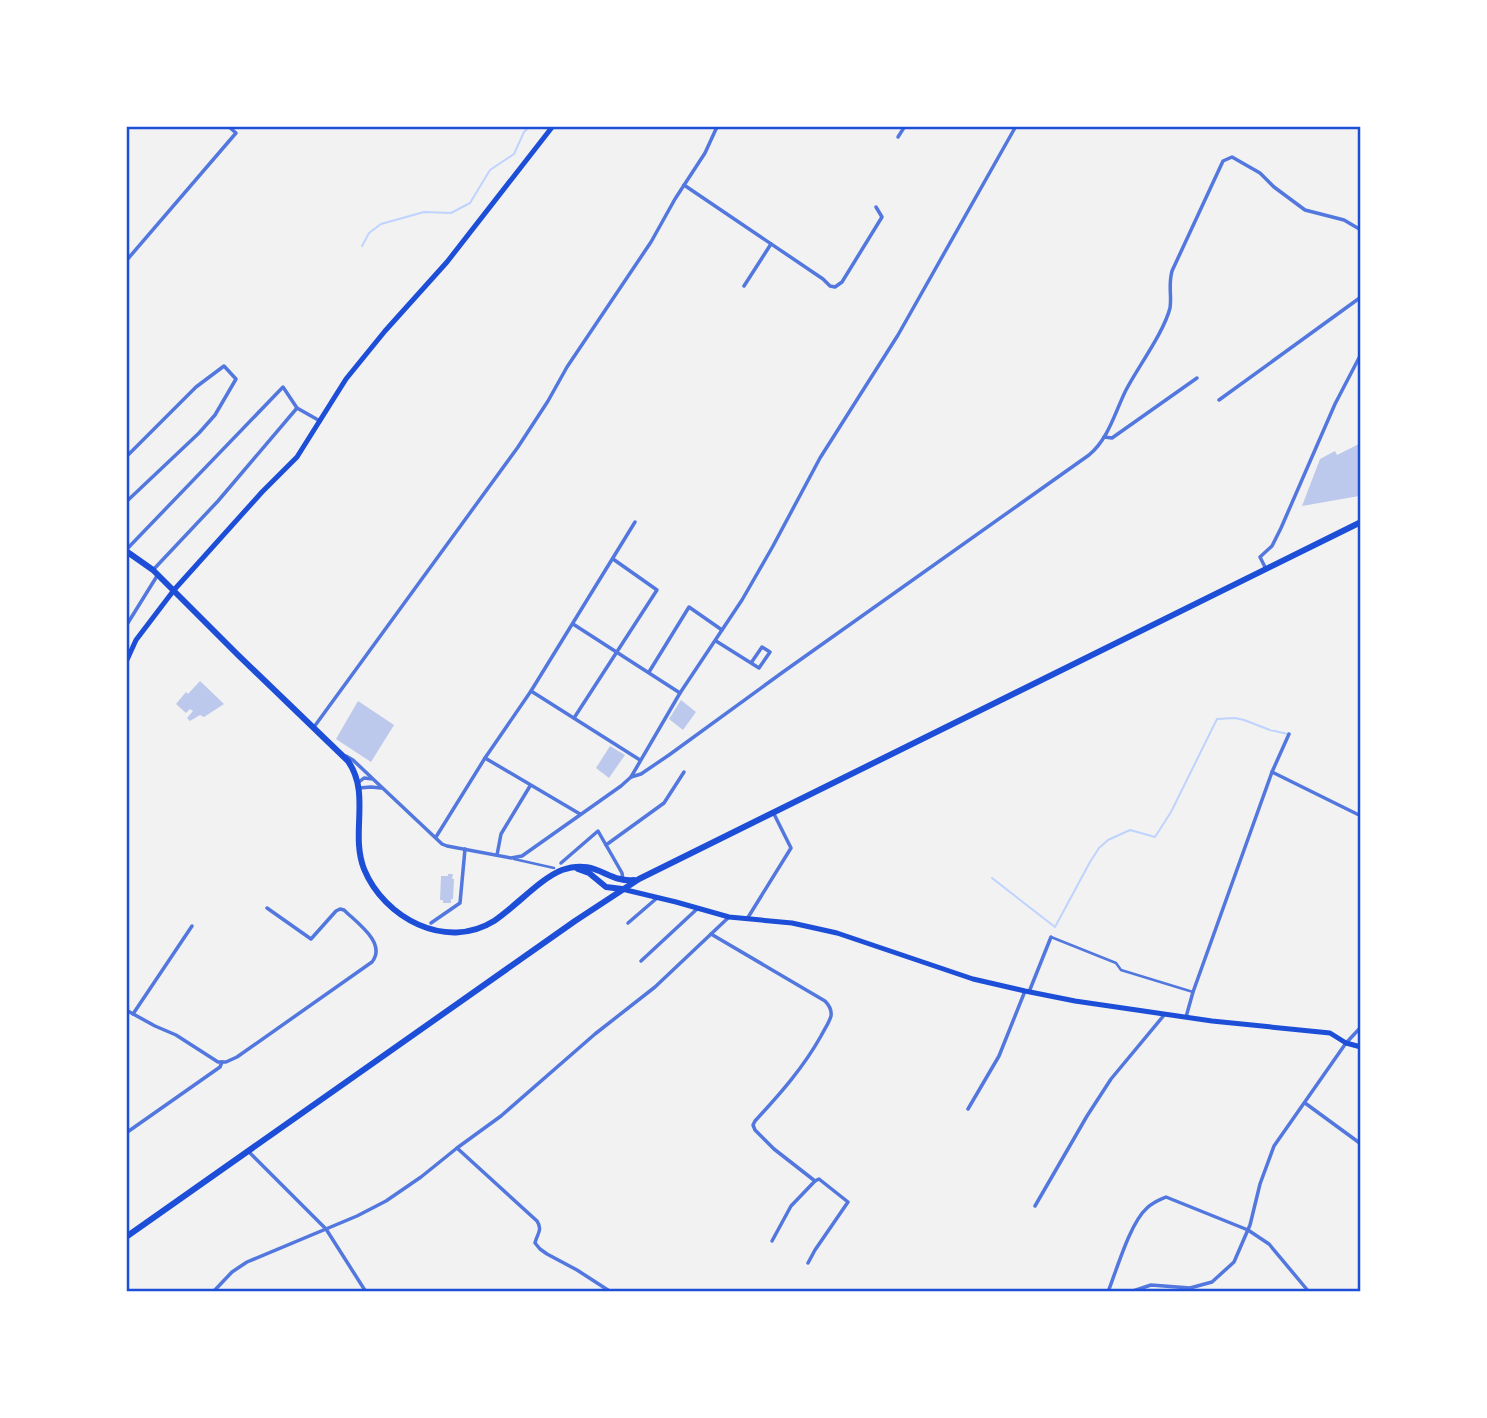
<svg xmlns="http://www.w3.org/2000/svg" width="1487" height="1418" font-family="Raleway,sans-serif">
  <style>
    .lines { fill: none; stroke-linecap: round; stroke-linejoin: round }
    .stream { stroke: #bfd3fe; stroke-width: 2 }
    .building { fill: #bdc9ec }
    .pedestrian { stroke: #5277de; stroke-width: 2.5 }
    .minor { stroke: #5277de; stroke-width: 3.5 }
    .secondary { stroke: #1d4ed8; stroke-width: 5 }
    .primary { stroke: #1d4ed8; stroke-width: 6 }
    .neatline { fill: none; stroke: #1d4ed8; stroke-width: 2.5 }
  </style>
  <rect width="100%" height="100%" fill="#f2f2f2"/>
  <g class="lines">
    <g class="stream">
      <path d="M362 246 369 233 381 224 424 212 451 213 470 203 490 170 514 154 524 132 530 126"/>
      <path d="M992 878 1055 927 1090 862 1099 848 1108 840 1130 830 1155 837 1171 812 1217 719 1235 718 1244 720 1270 730 1288 734"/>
    </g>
  </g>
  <g class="building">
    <path d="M1361 443V491L1359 496 1302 506 1320 459 1335 451 1337 455Z"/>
    <path d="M200 681 224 704 204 717 200 715 190 721 187 718 193 711 190 709 186 713 176 704 186 692 188 694Z"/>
    <path d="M681 700 696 712 683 730 669 719Z"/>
    <path d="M358 701 394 725 371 762 336 739Z"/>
    <path d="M610 746 625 755 609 778 596 768Z"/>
    <path d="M448 874H453L452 879H454L453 899H451V903H443V900H440L441 876H448Z"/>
  </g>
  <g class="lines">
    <g class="pedestrian">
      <path d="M514 859 554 868"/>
      <path d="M1051 937 1116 963 1121 970 1193 992"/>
    </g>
    <g class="minor">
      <path d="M898 137 905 126"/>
      <path d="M684 185 823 279 830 286 835 287 842 282 882 217 876 207"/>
      <path d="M126 261 236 133 228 126"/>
      <path d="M744 286 771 244"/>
      <path d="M1219 400 1361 297"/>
      <path d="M1104 437 1112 438 1197 378"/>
      <path d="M126 457 196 387 224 366 236 379 215 415 199 433 126 502"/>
      <path d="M126 550 283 387 297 408"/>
      <path d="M1266 569 1260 557 1272 546 1281 528 1335 404 1361 354"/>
      <path d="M153 570 218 501 297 408 320 421"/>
      <path d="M573 624 680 693"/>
      <path d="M126 626 157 576"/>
      <path d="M716 641 759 668 770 652 762 647 751 663"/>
      <path d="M649 672 689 607 722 630"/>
      <path d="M531 691 640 760"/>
      <path d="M574 718 657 590 613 559"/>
      <path d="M314 727 518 447 548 401 567 367 651 242 675 199 705 153 716 129 719 126"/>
      <path d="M346 756 353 760 372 778"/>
      <path d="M485 758 580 814"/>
      <path d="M1272 772 1289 734"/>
      <path d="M631 777 641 774 669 755 783 672 1089 455C1109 438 1115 412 1126 390 1138 367 1164 332 1170 308 1172 296 1168 286 1172 271L1223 161 1232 157 1260 173 1274 187 1305 210 1344 220 1361 230"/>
      <path d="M359 782 364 778 373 779 442 844 447 846 511 858 522 856 621 786 631 777 680 693 742 600 773 546 820 458 898 335 1016 126"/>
      <path d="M359 788 371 787 381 788"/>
      <path d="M436 837 485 758 531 691 635 522"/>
      <path d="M606 845 664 803 684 772"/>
      <path d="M497 855 501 834 530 786"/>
      <path d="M561 863 598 831 622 873 623 880"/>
      <path d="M747 919 791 848 773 812"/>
      <path d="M431 923 460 903 465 849"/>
      <path d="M628 923 657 898"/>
      <path d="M711 934 825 1001C829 1005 832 1009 831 1016 829 1023 824 1030 821 1036 803 1068 780 1094 755 1121L753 1125 755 1130 774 1149 815 1181 819 1179 848 1202 815 1250 808 1263"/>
      <path d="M641 961 697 909"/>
      <path d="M1029 992 1051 937"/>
      <path d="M126 1010 155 1026 176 1035 218 1062H226L237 1057 372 962C387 943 357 923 344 910L340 909 336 911 311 939 267 908"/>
      <path d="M133 1014 192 926"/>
      <path d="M1186 1017 1193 992 1272 772 1361 816"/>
      <path d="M1305 1103 1361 1144"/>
      <path d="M968 1109 999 1056 1025 991"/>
      <path d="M126 1133 220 1067 222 1062"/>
      <path d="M457 1148 537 1221C543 1230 537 1234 535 1243L540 1249 547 1254 577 1270 611 1292"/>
      <path d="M248 1151 326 1229 366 1292"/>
      <path d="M1035 1206 1087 1116 1111 1079 1165 1014"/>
      <path d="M772 1241 791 1206 815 1181"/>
      <path d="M213 1292 232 1272 247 1262 357 1216 386 1201 421 1177 457 1148 501 1116 595 1034 655 987 729 917"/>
      <path d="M1108 1292C1117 1269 1130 1223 1147 1208 1153 1202 1159 1200 1166 1197L1248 1230 1269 1244 1309 1292"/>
      <path d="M1130 1292 1151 1285 1190 1288 1212 1282 1234 1262 1250 1225 1260 1184 1274 1146 1346 1043 1361 1027"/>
    </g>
    <g class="secondary">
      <path d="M126 662 136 640 174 590 262 492 297 457 346 379 385 331 447 262 553 126"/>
      <path d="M622 889 676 902 729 917 792 923 837 933 973 979 1025 991 1075 1001 1212 1021 1330 1033 1346 1043 1361 1047"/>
    </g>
    <g class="primary">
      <path d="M126 551 153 570 237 654 348 761C371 794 350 833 364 869 384 918 446 951 494 921 515 907 541 878 562 870 597 858 607 883 634 880"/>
      <path d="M578 869 589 873 606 887 622 889"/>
      <path d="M126 1237 575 921 639 879 1361 522"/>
    </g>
  </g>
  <rect width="1487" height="1418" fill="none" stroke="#ffffff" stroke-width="256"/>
  <rect x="128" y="128" width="1231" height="1162" class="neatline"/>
</svg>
